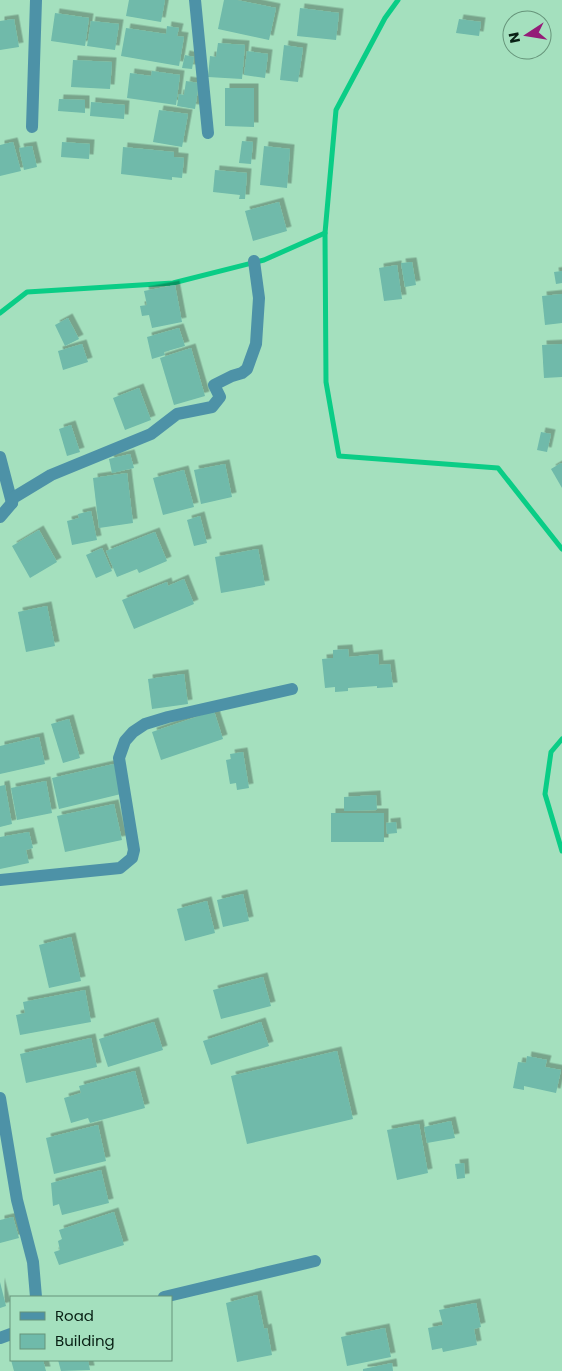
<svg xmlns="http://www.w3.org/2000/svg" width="562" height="1371" font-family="Poppins,sans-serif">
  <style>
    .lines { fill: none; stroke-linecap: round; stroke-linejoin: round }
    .stream { stroke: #0acd86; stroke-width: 5 }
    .building { fill: #6fbaaa; filter: url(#shadow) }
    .minor { stroke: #4d92a7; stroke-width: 12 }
  </style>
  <defs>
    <filter id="shadow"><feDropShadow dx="4.5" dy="-4.5" stdDeviation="0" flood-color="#0004"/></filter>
  </defs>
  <rect width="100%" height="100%" fill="#a4e0be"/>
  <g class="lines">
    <g class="stream">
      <path d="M398 0 385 18 336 110 325 233 326 382 339 456 498 468 562 549"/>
      <path d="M0 313 27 292 173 283 264 260 325 233"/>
      <path d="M562 739 551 752 545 794 562 851"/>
    </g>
  </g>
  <g class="building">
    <path d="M129 0H165L161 22 126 16Z"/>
    <path d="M224 0H237L276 8 269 40 218 29Z"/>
    <path d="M300 8 339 13 336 40 297 36Z"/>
    <path d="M55 13 89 18 85 46 51 41Z"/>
    <path d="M14 19 19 47 0 50V21Z"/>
    <path d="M459 19 481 22 479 36 456 33Z"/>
    <path d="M91 21 119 24 115 50 87 46Z"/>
    <path d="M167 26 179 28 177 36 184 37 179 66 121 56 126 28 166 34Z"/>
    <path d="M218 43 245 45 242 79 208 77 210 56 216 57Z"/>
    <path d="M284 45 303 48 298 82 280 80Z"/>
    <path d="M247 51 268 54 265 78 244 75Z"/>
    <path d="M185 55 194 57 192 69 182 68Z"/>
    <path d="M73 60 112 62 110 89 71 87Z"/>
    <path d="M152 71 180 75 176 105 127 98 130 73 151 76Z"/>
    <path d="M186 81 199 83 195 109 177 106 179 94 184 95Z"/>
    <path d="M225 88H254V127L225 126Z"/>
    <path d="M59 99 85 100V113L58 111Z"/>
    <path d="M91 102 125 105 124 119 90 116Z"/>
    <path d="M159 110 188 114 182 147 153 142Z"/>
    <path d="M242 141 253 142 251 164 239 163Z"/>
    <path d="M13 142 21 171 0 176V145Z"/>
    <path d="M62 142 90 144 89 159 61 157Z"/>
    <path d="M32 146 37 167 24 170 19 148Z"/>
    <path d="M264 146 290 149 287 188 260 185Z"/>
    <path d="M123 147 174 152V157L184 158 182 178 172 177V180L121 174Z"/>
    <path d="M215 170 247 173 245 199H239L240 195 213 192Z"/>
    <path d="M279 202 287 231 253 241 245 211Z"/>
    <path d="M412 262 416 285 405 287 401 263Z"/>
    <path d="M397 265 402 299 384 301 379 268Z"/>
    <path d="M562 271V283L556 284 554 272Z"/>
    <path d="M175 285 182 322 152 328 149 315 142 316 140 306 147 305 144 291Z"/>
    <path d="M562 294V323L545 325 542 296Z"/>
    <path d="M68 318 79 339 65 346 55 325Z"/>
    <path d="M179 328 185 346 164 352 165 355 152 359 147 337Z"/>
    <path d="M82 344 88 362 63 370 58 351Z"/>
    <path d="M562 344V377L544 378 542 345Z"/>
    <path d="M191 348 205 396 174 405 160 358Z"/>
    <path d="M139 388 151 420 125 430 113 398Z"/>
    <path d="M71 425 80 452 67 456 59 429Z"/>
    <path d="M541 432 551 434 547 452 537 450Z"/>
    <path d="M130 454 134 468 112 473 109 459Z"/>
    <path d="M561 463 562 464V488L551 469Z"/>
    <path d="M225 464 232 497 201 504 194 470Z"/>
    <path d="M184 470 194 507 163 515 153 478Z"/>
    <path d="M127 473 133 523 99 528 93 478Z"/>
    <path d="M91 511 97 540 72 545 67 521 79 518 78 514Z"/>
    <path d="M200 516 207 543 194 546 187 520Z"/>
    <path d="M39 530 57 562 30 578 12 546Z"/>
    <path d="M155 532 167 561 139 573 137 569 117 577 106 551Z"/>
    <path d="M102 548 112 571 96 578 86 555Z"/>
    <path d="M258 549 265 585 221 593 215 557Z"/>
    <path d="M184 579 194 604 134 629 122 600 167 582 168 586Z"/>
    <path d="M47 606 55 646 26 652 18 612Z"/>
    <path d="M348 649 349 657 378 654 379 665 390 664 393 687 377 688V686L348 688V691L335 692V687L325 688 322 659 333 658V650Z"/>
    <path d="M184 674 188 704 152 709 148 679Z"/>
    <path d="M214 711 223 739 161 760 152 732Z"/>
    <path d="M69 719 80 758 63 763 51 724Z"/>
    <path d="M39 737 45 764 0 774V746Z"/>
    <path d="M243 752 249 788 237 790 236 783 230 784 226 760 231 759 230 754Z"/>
    <path d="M114 764 121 794 59 809 52 778Z"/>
    <path d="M46 781 52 813 17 820 11 788Z"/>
    <path d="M5 785 12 824 0 827V786Z"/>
    <path d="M376 795 377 810 344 811V797Z"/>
    <path d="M114 804 122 840 65 852 57 816Z"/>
    <rect x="331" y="813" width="53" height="29"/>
    <path d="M396 822 397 833 387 834 386 823Z"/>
    <path d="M29 832 33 848 26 850 29 863 0 869V837Z"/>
    <path d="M243 894 249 921 223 927 217 900Z"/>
    <path d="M207 901 215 933 185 941 177 909Z"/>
    <path d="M71 937 81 981 49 988 39 945Z"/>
    <path d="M263 977 271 1006 221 1019 213 990Z"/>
    <path d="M85 990 91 1022 20 1035 16 1015 25 1013 23 1002Z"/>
    <path d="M154 1022 163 1050 108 1067 99 1039Z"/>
    <path d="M261 1022 269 1046 211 1065 203 1041Z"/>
    <path d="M91 1038 97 1067 26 1083 20 1054Z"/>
    <path d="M337 1051 353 1119 247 1144 231 1076Z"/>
    <path d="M527 1056 547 1060 545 1067 561 1070 556 1093 524 1086V1090L513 1088 518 1062 526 1063Z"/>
    <path d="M135 1071 145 1108 90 1123 88 1118 71 1123 64 1098 81 1093 79 1086Z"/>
    <path d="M451 1121 455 1138 427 1143 424 1127Z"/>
    <path d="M419 1124 428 1173 397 1180 387 1130Z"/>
    <path d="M98 1125 106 1161 54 1174 46 1138Z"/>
    <path d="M464 1163 465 1178 457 1179 455 1164Z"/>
    <path d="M101 1170 109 1203 62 1215 59 1204 53 1206 51 1183Z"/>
    <path d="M114 1212 124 1245 59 1265 54 1252 60 1250 58 1241 62 1239 59 1230Z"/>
    <path d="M13 1217 19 1238 0 1243V1220Z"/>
    <path d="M0 1282 6 1306 0 1308Z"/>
    <path d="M257 1295 264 1329 267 1328 272 1355 237 1362 226 1303Z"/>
    <path d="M476 1303 481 1327 474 1329 477 1345 443 1352 442 1348 432 1350 428 1328 443 1325 439 1310Z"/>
    <path d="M385 1328 391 1357 347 1366 341 1337Z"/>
    <path d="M11 1360H43L46 1371H14Z"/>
    <path d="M58 1360H88L90 1370 61 1371Z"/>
    <path d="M392 1363 393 1371H363V1369Z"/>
  </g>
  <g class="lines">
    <g class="minor">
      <path d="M195 0 208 133"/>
      <path d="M32 127 36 0"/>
      <path d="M0 457 12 503"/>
      <path d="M0 517 12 503 13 498 51 475 151 434 177 414 212 407 220 397 214 385 232 376 242 373 247 369 256 344 259 298 254 261"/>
      <path d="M0 880 120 868 132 858 134 850 119 758 125 741 133 732 145 724 168 717 292 689"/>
      <path d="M0 1098 17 1200 33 1262 36 1297"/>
      <path d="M164 1297 315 1261"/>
      <path d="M0 1338 11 1334"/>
    </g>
  </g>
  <rect x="10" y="1296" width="162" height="65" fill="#a4e0be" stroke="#66947a"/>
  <rect x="20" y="1312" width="25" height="8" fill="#4d92a7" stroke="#66947a"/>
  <text x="55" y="1321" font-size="15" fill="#092115">Road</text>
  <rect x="20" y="1334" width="25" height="15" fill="#6fbaaa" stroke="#66947a"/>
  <text x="55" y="1346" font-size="15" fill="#092115">Building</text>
  <g transform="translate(527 35) rotate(258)"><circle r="24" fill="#a4e0be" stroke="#66947a"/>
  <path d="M0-4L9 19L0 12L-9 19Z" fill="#941c78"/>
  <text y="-8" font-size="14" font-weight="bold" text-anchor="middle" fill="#092115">N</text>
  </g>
</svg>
